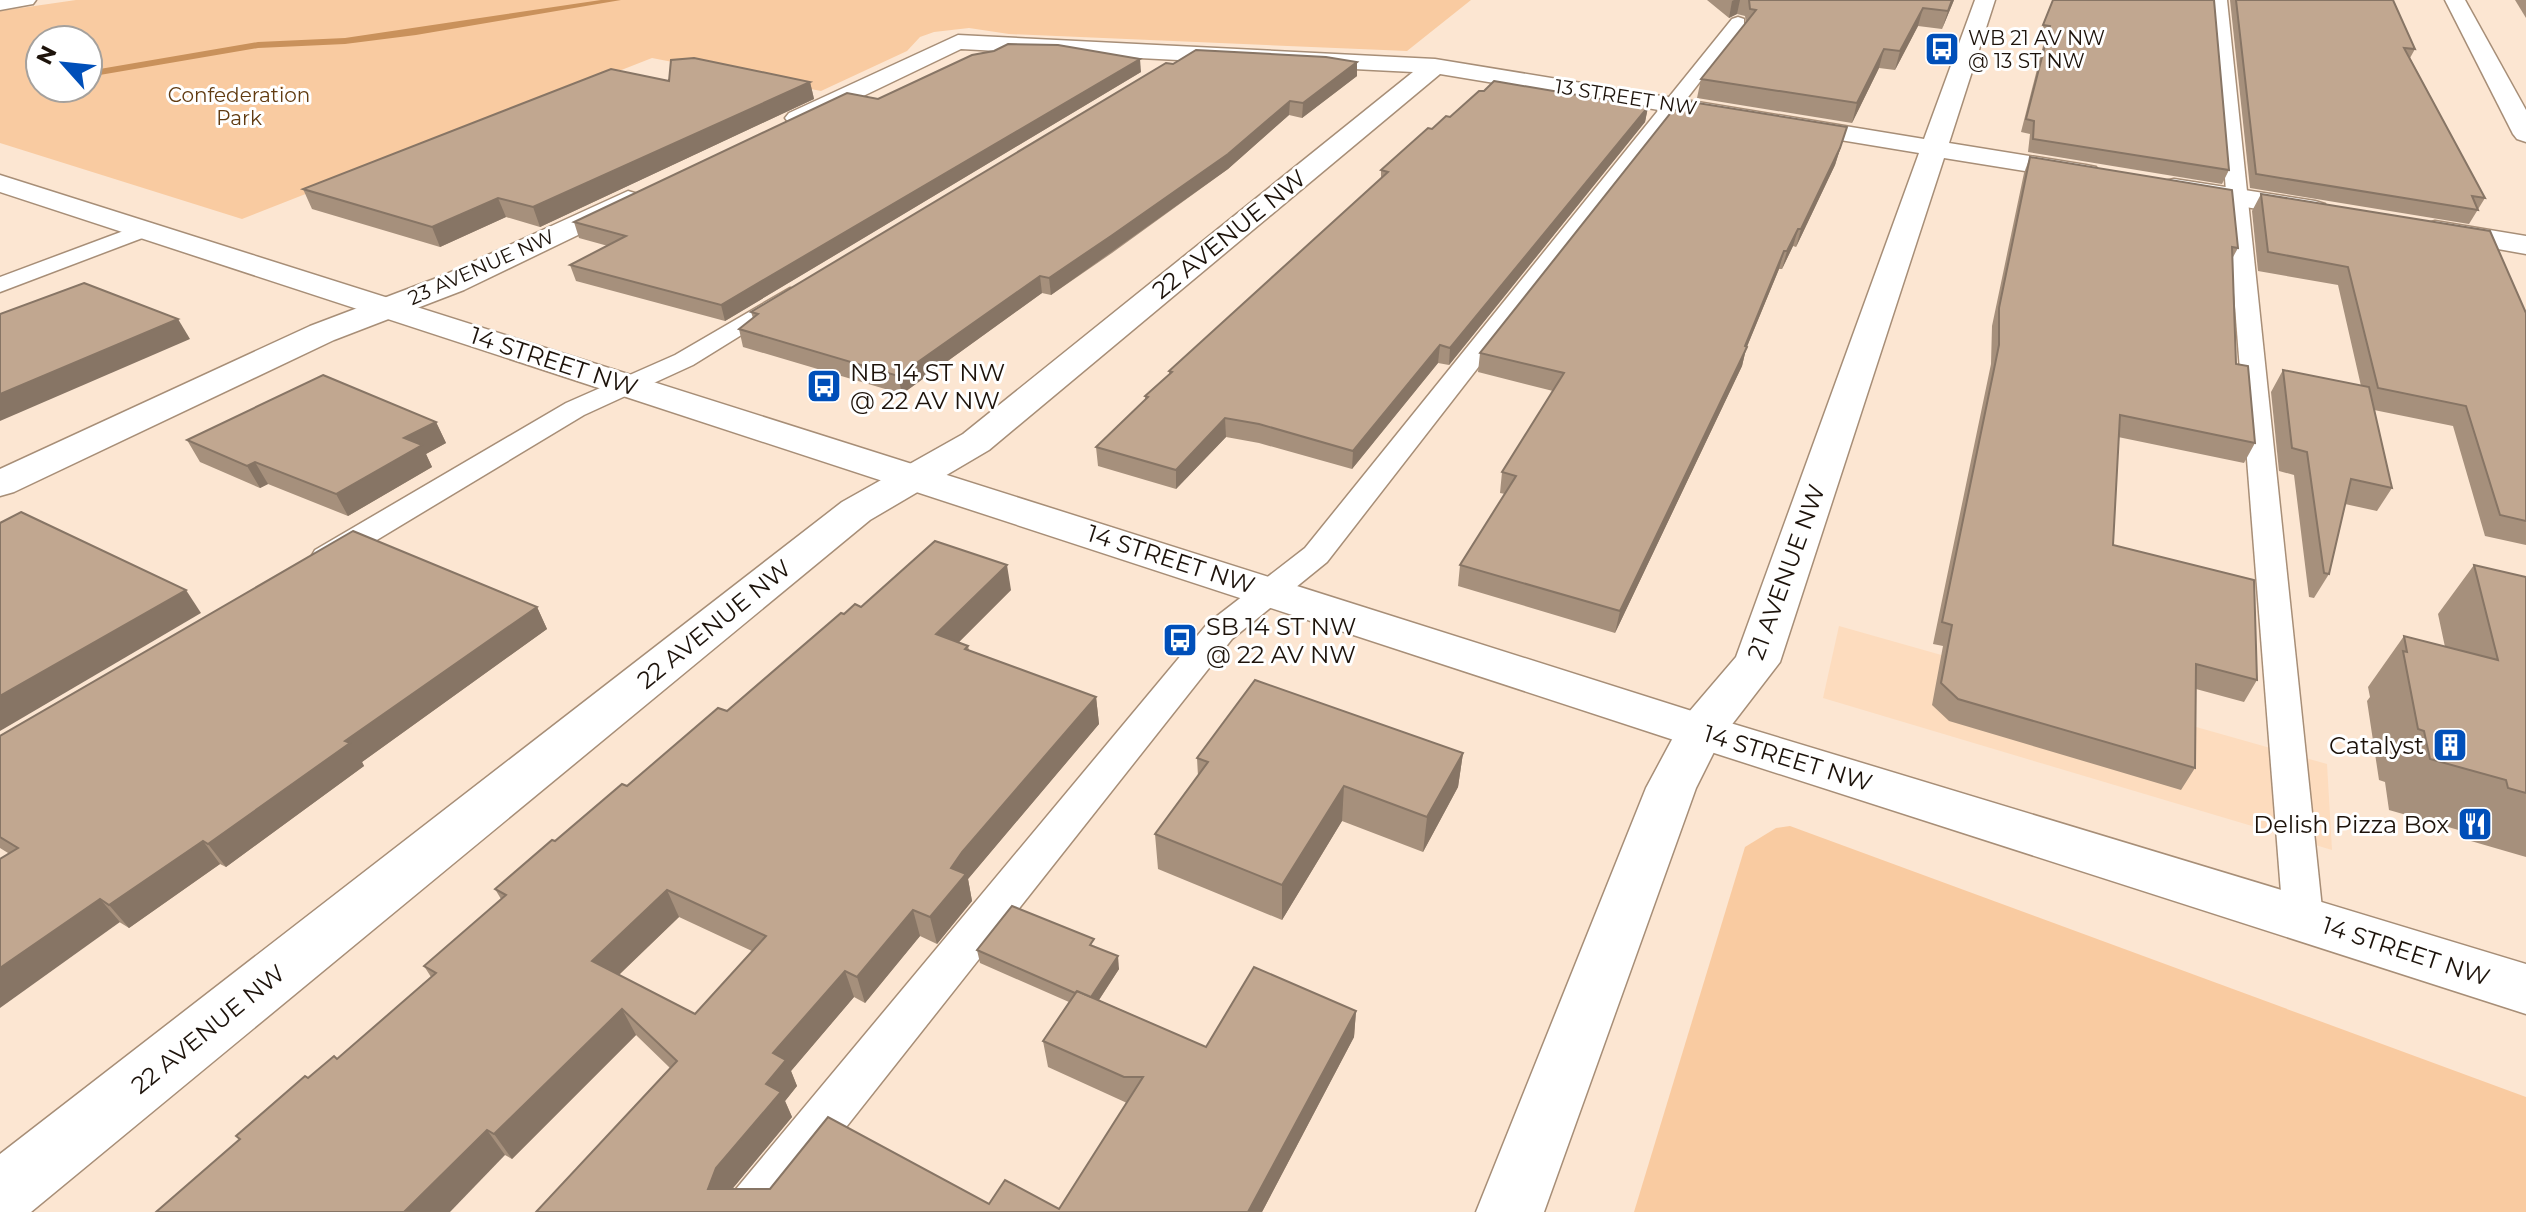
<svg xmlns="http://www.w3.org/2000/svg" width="2526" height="1212" font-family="Montserrat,sans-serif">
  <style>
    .built { fill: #fddcbe }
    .green { fill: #f9cba1; fill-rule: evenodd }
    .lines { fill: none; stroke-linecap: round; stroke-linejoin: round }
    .stream { fill: #c9915b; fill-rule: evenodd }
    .service-casing { stroke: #a78e77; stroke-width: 3 }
    .minor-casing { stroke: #a78e77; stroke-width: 3 }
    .tertiary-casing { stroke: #a78e77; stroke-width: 3 }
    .secondary-casing { stroke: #a78e77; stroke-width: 3 }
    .service { fill: #fff; fill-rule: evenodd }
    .minor { fill: #fff; fill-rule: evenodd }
    .tertiary { fill: #fff; fill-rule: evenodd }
    .secondary { fill: #fff; fill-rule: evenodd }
    .wall { fill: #a6907c; fill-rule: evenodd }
    .shaded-wall { fill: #877565 }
    .building { fill: #c1a790; stroke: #877565; stroke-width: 2; fill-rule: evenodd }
    .labels { text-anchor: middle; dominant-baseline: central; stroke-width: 6; stroke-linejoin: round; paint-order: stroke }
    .far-poi-label { font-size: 20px; fill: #1d130b; stroke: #fff; text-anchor: start }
    .far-park-label { font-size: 20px; fill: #613b11; stroke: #fff }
    .far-street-label { font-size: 20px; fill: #1d130b; stroke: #fff }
    .street-label { font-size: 24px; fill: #1d130b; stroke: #fff }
    .poi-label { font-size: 24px; fill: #1d130b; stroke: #fff; text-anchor: start }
  </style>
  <rect width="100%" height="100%" fill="#fce6d2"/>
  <path class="built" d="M1839 626 2327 764 2332 850 1823 698Z"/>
  <g class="green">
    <path d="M76 0H1471L1407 51 1009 34 969 28 934 32 920 37 907 51 821 91 652 58 242 219 0 143V11ZM40 40H88V88H40Z"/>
    <path d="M1790 826 2526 1097V1212H1634L1745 847 1776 828Z"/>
  </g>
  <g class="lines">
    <path class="stream" d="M601 0H621L416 35 345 44 258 48 88 77V71L258 42 345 38Z"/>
    <g class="service-casing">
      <g id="service">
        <path d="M2211 0H2227L2323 918 2317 930 2303 935 2289 930 2283 918Z"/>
        <path d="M1738 17 1744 19V25L1327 562 1232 639 779 1212H724L731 1195 1208 623 1305 548 1732 19Z"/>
        <path d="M145 223 153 224 156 229 153 234 0 292V277Z"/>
        <path d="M790 288 798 290 802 295 798 300 693 365 584 415 337 564 326 566 315 564 311 557 315 550 566 403 675 355Z"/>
      </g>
    </g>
    <g class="minor-casing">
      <g id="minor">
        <path d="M0 0H36L33 4 0 10Z"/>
        <path d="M1975 0H1995L1949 143 2086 165 2096 167 2100 173 2096 179 2086 181 1944 158 1780 662 1720 740 1696 788 1544 1212H1476L1646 788 1683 719 1736 657 1919 153 1440 74 989 450 870 520 31 1212H0V1154L842 502 963 434 1413 72 961 49 807 123H789L785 118 789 113 958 35 1435 59 1924 139Z"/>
        <path d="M2174 179 2315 201 2325 204 2329 210 2325 216 2315 219 2164 193 2160 187 2164 181Z"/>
        <path d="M628 191 638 194 642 200 638 206 464 290 334 340 14 492 0 496V469L310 326 442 276Z"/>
        <path d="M2435 221 2526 236V254L2425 236 2420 230 2425 224Z"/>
      </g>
    </g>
    <g class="tertiary-casing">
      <path id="tertiary" d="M2445 0H2465L2526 110V142L2517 139 2513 134Z"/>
    </g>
    <g class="secondary-casing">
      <path id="secondary" d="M0 175 1717 719 2526 964V1014L1683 743 0 192Z"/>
    </g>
    <use href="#service" class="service"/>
    <use href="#minor" class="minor"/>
    <use href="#tertiary" class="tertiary"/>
    <use href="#secondary" class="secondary"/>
  </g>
  <g class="wall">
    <path d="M1707 0H1954L1942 29 1918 26 1895 70 1879 68 1852 123 1697 98 1701 79 1746 23 1745 16 1737 14 1729 18Z"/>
    <path d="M2053 0 2229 170 2222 184 2028 152 2030 134 2021 132 2045 38 2039 37Z"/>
    <path d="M2230 0H2393L2415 49 2410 58 2485 198 2469 224 2250 188Z"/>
    <path d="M2515 0H2526V18Z"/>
    <path d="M1173 64 1357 76 1302 118 1289 115 1228 169 1112 253 1051 295 1042 293 902 394 743 347 739 329 753 318 751 312Z"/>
    <path d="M1141 72 725 321 576 281 570 265 608 246 579 238 574 222 878 99Z"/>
    <path d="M669 81 810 82 814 99 540 227 506 217 440 247 312 209 303 189Z"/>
    <path d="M1648 107 1645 122 1449 365 1438 363 1352 469 1259 443 1226 437 1176 489 1098 466 1096 447 1145 400V396L1169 374V371L1381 178V170L1432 129 1450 117Z"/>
    <path d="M1842 143 1835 165 1796 247 1793 246 1782 269H1779L1746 349 1742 366 1615 633 1458 586 1460 565 1505 494 1500 493 1502 472 1553 391 1478 372 1480 353Z"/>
    <path d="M2030 157 2238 248 2232 259 2236 364 2255 443 2244 463 2118 437 2113 545 2257 680 2244 702 2196 689 2195 768 2181 790 1949 721 1932 705 1943 646 1933 644 1991 364 1992 326 2024 173Z"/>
    <path d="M2261 194 2526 313V545L2485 536 2453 426 2374 410 2392 488 2377 511 2345 504 2329 574 2314 598 2309 597 2294 475 2279 471 2271 392 2283 370 2361 386 2338 285 2258 271 2252 211Z"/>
    <path d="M436 422 446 443 426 454 432 467 348 516 268 484 260 488 200 462 187 440Z"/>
    <path d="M2474 565 2526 577V857L2464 839 2462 831 2389 810 2385 782 2379 780 2367 701 2370 697 2368 687 2404 636 2445 647 2438 614Z"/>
    <path d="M1011 590 959 642 968 646 969 650 1096 697 1099 724 968 879 972 901 937 944 920 936 865 1003 854 997 791 1071 797 1086 785 1101 792 1117 732 1189 1059 1209 1127 1103 1048 1067 1043 1041 1069 1002 980 963 977 950 1095 947 1119 969 1099 1000 1206 1047 1356 1011 1354 1037 1262 1212H536L670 1068 636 1035 512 1159 505 1155 239 1140 236 1136 308 1078 337 1059 431 977 424 966 501 899 495 889 555 841 727 711 844 614 861 607ZM679 917 752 951 695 1014 619 975Z"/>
    <path d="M537 607 547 629 362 762 364 766 226 867 220 864 129 928 0 848V736Z"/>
    <path d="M1463 753 1458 787 1423 852 1342 821 1282 920 1158 869 1155 834 1198 776 1197 758Z"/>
  </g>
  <g class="shaded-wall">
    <path d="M1734 0H1740L1737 14 1729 18 1732 1Z"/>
    <path d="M1952 0H1954L1942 29 1948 11Z"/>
    <path d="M1923 8 1918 26 1895 70 1900 51Z"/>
    <path d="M1884 49 1879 68 1852 123 1857 103Z"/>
    <path d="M1140 59 1141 72 725 321 721 305Z"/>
    <path d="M1357 62V76L1302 118 1303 103Z"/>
    <path d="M810 82 814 99 540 227 533 207Z"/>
    <path d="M1290 101 1289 115 1228 169 1051 295 1049 278Z"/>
    <path d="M1648 107 1645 122 1449 365 1450 348Z"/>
    <path d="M1847 127 1835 165 1796 247 1801 229Z"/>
    <path d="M498 198 506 217 440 247 432 227Z"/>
    <path d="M1798 229 1793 246 1782 269 1787 251Z"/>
    <path d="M1784 251 1779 269 1746 349 1742 366 1615 633 1620 611 1745 346Z"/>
    <path d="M1040 276 1042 293 902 394 898 376Z"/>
    <path d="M178 319 190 339 0 421V394Z"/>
    <path d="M1440 345 1438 363 1352 469 1353 451Z"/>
    <path d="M1225 418 1226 437 1176 489V470Z"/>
    <path d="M436 422 446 443 426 454 432 467 348 516 336 494 404 438Z"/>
    <path d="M255 462 268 484 260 488 247 466Z"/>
    <path d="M1007 565 1011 590 941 660 936 634Z"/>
    <path d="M186 590 201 613 0 731V696Z"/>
    <path d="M537 607 547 629 362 762 364 766 226 867 208 844 345 741Z"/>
    <path d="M1096 697 1099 724 968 879 972 901 937 944 930 917 951 868 962 852Z"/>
    <path d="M1463 753 1458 787 1423 852 1427 817Z"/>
    <path d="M1344 786 1342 821 1282 920V885Z"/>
    <path d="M203 841 220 864 129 928 109 905Z"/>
    <path d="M667 890 679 917 606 987 592 961Z"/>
    <path d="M100 899 120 922 0 1008V968Z"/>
    <path d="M913 910 920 936 865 1003 857 977Z"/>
    <path d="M1118 956 1119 969 1091 1012 1089 999Z"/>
    <path d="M845 971 854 997 791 1071 797 1086 785 1101 792 1117 729 1193 708 1189 716 1168 766 1084 773 1053Z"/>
    <path d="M622 1009 636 1035 512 1159 494 1134Z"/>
    <path d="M1356 1011 1354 1037 1262 1212H1248Z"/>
    <path d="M487 1130 505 1155 450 1212H404Z"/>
  </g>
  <g class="building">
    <path d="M1749 0H1952L1948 11 1923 8 1900 51 1884 49 1857 103 1701 79 1756 10 1750 9Z"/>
    <path d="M2053 0H2214L2229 170 2033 139 2034 121 2026 119 2050 26 2043 25Z"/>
    <path d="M2236 0H2393L2415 49 2404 48 2485 198 2472 196 2478 210 2256 174Z"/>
    <path d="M1008 44 1058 45 1140 59 721 305 570 265 626 236 574 222 847 93 878 99 972 55 994 51Z"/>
    <path d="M1196 50 1326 57 1357 62 1303 103 1290 101 1228 154 1111 236 1049 278 1040 276 898 376 739 329 758 314 751 312 1166 63 1173 64Z"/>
    <path d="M694 58 810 82 533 207 498 198 432 227 303 189 611 69 669 81 671 60Z"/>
    <path d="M1494 81 1648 107 1450 348 1440 345 1353 451 1259 424 1225 418 1176 470 1096 447 1148 397 1145 396 1172 372 1169 371 1388 172 1381 170 1428 128 1432 129 1446 116 1450 117 1479 91H1484Z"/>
    <path d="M1685 101 1847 127 1840 148 1801 229H1798L1787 251H1784L1745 346 1747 347 1620 611 1460 565 1516 476 1502 472 1564 373 1480 353 1673 110H1678Z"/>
    <path d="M2030 157 2232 190 2238 248 2232 247 2236 364 2248 366 2255 443 2120 415 2113 545 2254 580 2257 680 2196 664 2195 768 1958 699 1941 683 1952 625 1942 622 1999 345V308Z"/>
    <path d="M2261 194 2490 231 2526 313V521L2500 515 2466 406 2378 388 2348 267 2268 252Z"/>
    <path d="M84 283 178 319 0 394V314Z"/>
    <path d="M2283 370 2369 387 2392 488 2351 479 2329 574 2324 573 2307 452 2292 448Z"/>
    <path d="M323 375 436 422 404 438 422 445 336 494 255 462 247 466 187 440Z"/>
    <path d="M21 512 186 590 0 696V523Z"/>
    <path d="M353 531 537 607 345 741 350 743 208 844 203 841 109 905 100 899 0 968V859L18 848 0 837V736Z"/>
    <path d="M935 541 1007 565 936 634 968 646 965 649 1096 697 962 852 951 868 966 874 930 917 913 910 857 977 845 971 773 1053 786 1060 766 1084 781 1092 716 1168 708 1189H770L828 1117 989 1204 1005 1180 1059 1209 1143 1077H1124L1043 1041 1077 991 1206 1047 1254 967 1356 1011 1248 1212H536L677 1061 622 1009 494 1134 487 1130 404 1212H156L240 1139 236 1136 305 1076 308 1078 334 1056 337 1059 436 973 424 966 506 895 495 889 552 840 555 841 622 784 627 786 718 708 727 711 841 613 844 614 855 604 861 607ZM667 890 766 936 695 1014 592 961Z"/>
    <path d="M2474 565 2526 577V793L2508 788 2506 780 2430 759 2424 731 2418 729 2403 651 2407 652 2404 636 2498 660Z"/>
    <path d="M1255 680 1463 753 1427 817 1344 786 1282 885 1155 834 1208 762 1197 758Z"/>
    <path d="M1012 906 1094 939 1090 945 1118 956 1091 997 1077 991 1075 993 977 950Z"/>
  </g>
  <defs>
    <g id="bus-square" transform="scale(1.8)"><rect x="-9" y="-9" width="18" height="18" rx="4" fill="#004fb9" stroke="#fff"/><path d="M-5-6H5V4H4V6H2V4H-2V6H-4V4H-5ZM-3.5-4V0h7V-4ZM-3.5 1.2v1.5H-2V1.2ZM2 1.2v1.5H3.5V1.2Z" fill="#fff"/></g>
    <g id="building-square" transform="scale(1.8)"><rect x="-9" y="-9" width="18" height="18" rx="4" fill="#004fb9" stroke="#fff"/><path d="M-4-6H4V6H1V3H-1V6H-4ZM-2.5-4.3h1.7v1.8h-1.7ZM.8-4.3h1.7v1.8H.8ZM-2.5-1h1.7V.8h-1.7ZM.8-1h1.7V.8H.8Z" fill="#fff"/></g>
    <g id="restaurant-square" transform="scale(1.8)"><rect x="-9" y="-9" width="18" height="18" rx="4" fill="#004fb9" stroke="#fff"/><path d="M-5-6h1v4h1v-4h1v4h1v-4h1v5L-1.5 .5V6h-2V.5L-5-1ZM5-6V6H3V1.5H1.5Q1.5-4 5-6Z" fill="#fff"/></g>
  </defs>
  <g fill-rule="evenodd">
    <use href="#bus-square" x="1942" y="49"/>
    <use href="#bus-square" x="824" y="386"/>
    <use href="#bus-square" x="1180" y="640"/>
    <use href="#building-square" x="2450" y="745"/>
    <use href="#restaurant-square" x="2475" y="824"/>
  </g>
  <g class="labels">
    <g class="far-poi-label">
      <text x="1968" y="38">WB 21 AV NW<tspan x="1968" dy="23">@ 13 ST NW</tspan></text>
    </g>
    <g class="far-park-label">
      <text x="239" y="95">Confederation<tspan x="239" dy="23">Park</tspan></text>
    </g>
    <g class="far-street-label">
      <text transform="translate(1626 97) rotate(9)">13 STREET NW</text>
      <text transform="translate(481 267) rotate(-24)">23 AVENUE NW</text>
    </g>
    <g class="street-label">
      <text transform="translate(1229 234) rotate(-39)">22 AVENUE NW</text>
      <text transform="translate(554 361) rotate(18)">14 STREET NW</text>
      <text transform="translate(1171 559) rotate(18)">14 STREET NW</text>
      <text transform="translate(1786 572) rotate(-70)">21 AVENUE NW</text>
      <text transform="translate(714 624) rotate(-39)">22 AVENUE NW</text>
      <text transform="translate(1788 758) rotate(17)">14 STREET NW</text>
      <text transform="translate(2406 951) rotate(18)">14 STREET NW</text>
      <text transform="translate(208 1029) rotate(-39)">22 AVENUE NW</text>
    </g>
    <g class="poi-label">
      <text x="850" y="372">NB 14 ST NW<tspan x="850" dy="28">@ 22 AV NW</tspan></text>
      <text x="1206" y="626">SB 14 ST NW<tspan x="1206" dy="28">@ 22 AV NW</tspan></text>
      <text x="2424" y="745" text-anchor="end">Catalyst</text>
      <text x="2449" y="824" text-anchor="end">Delish Pizza Box</text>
    </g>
  </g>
  <g transform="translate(64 64) rotate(297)"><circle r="38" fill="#ffffff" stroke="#a5a19d" stroke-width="2"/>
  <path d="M0-6L14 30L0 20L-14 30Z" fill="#004fb9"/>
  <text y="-12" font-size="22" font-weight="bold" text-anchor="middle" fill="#1d130b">N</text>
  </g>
</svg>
